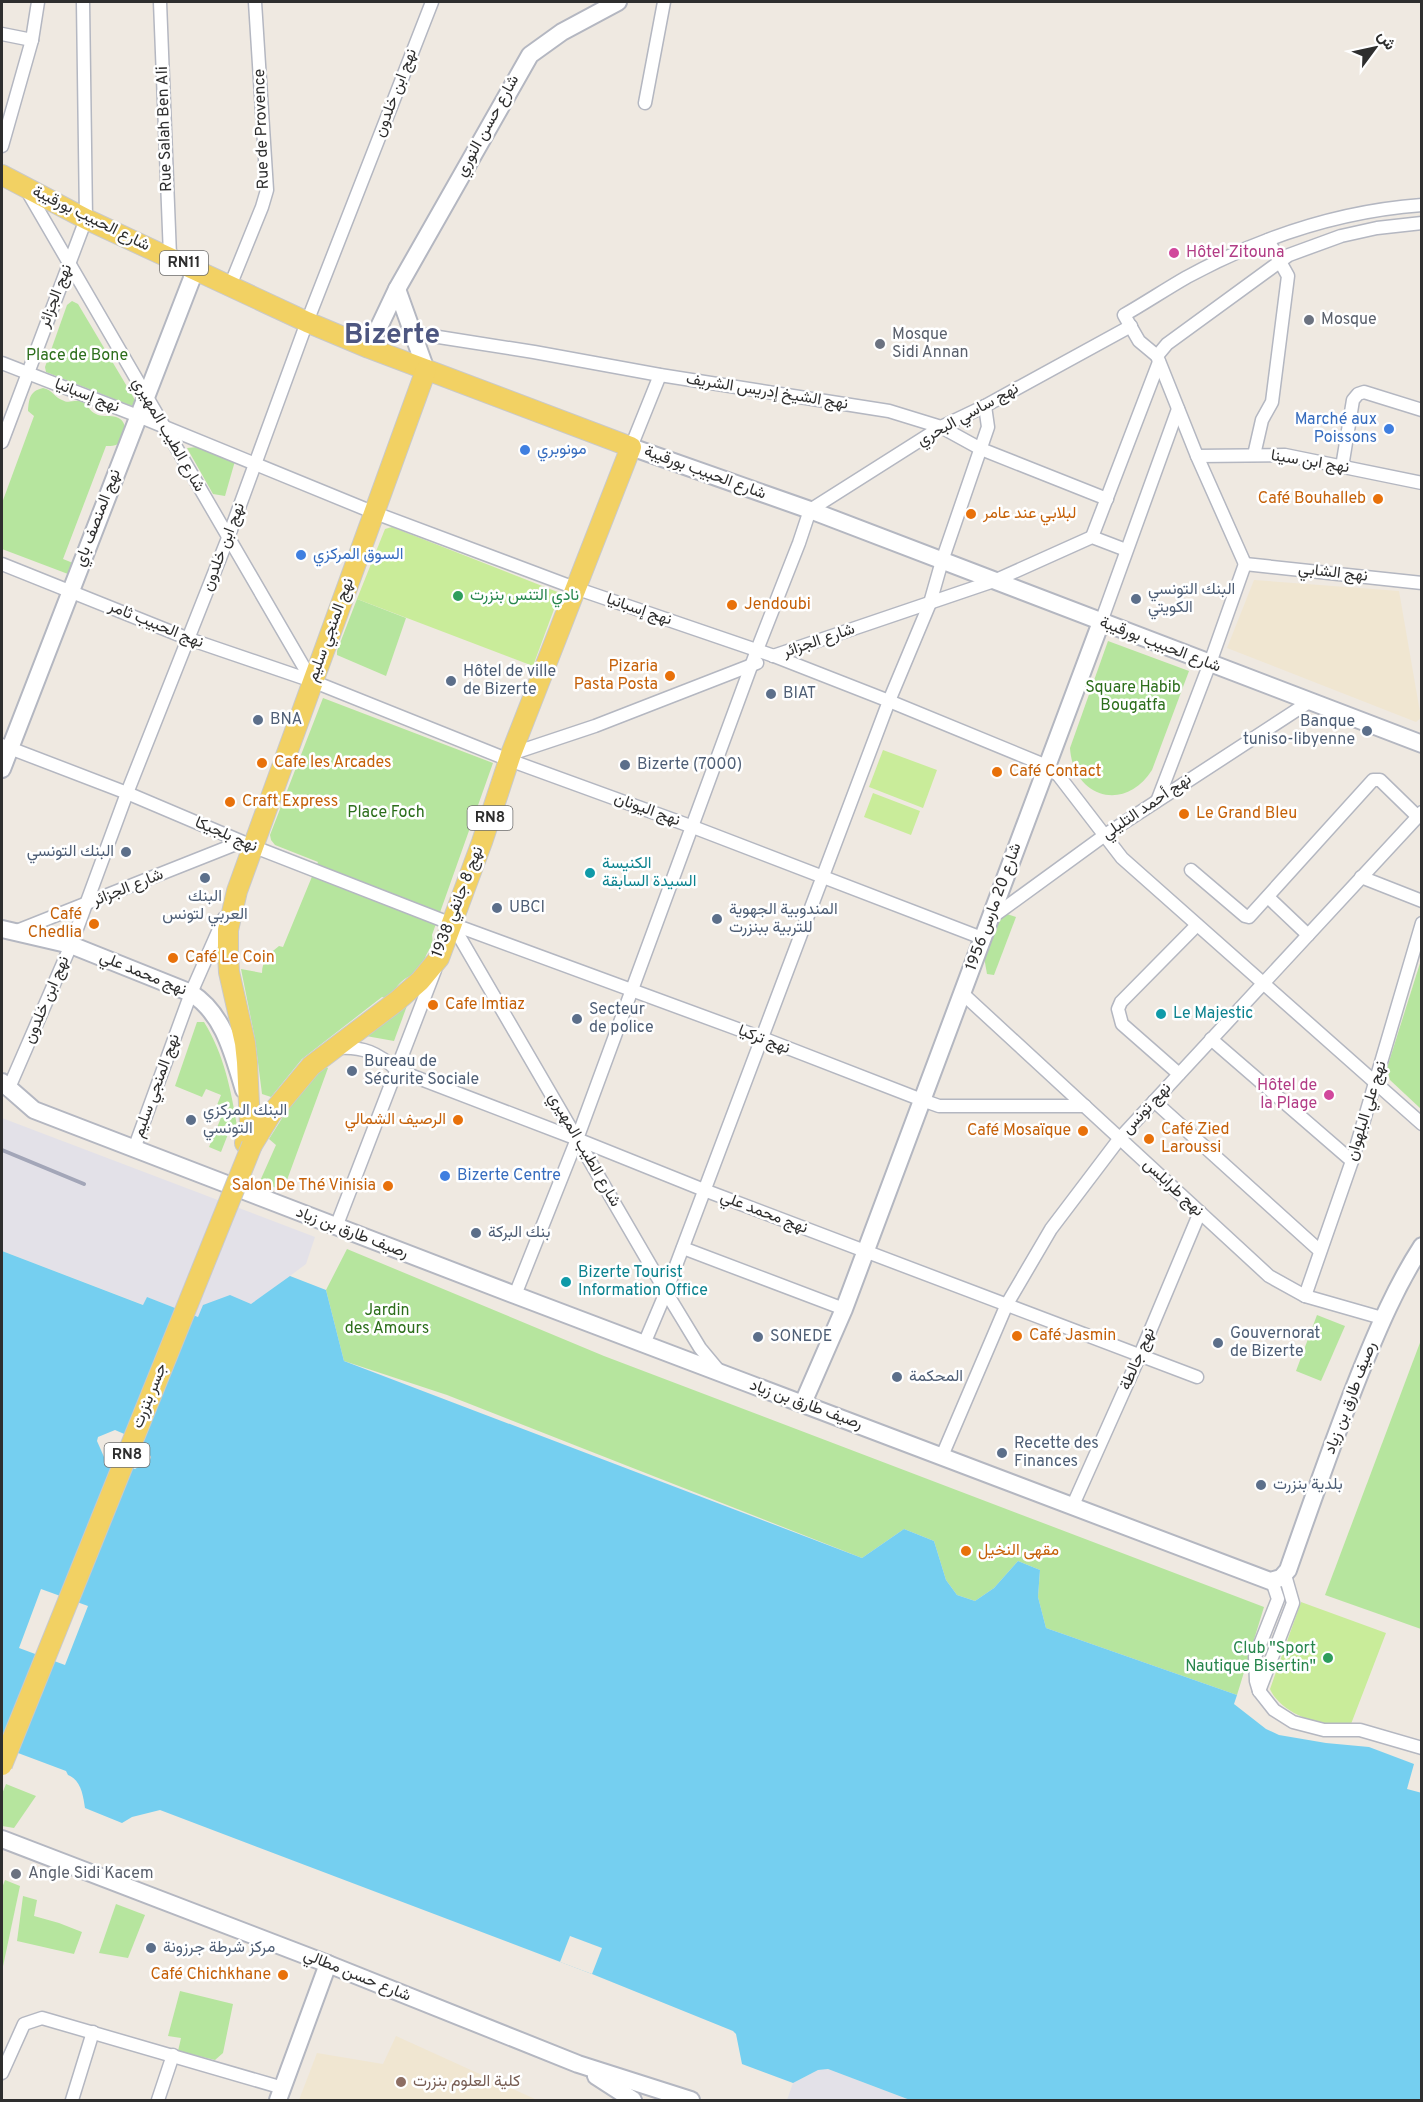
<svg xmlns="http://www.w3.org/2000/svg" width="1423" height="2102" font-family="Overpass,Vazirmatn,sans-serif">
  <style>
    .industrial { fill: #e3e1e8 }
    .education { fill: #f0e6d1 }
    .green { fill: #b6e59e }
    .pitch { fill: #c9ec9a }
    .water { fill: #75cff0; fill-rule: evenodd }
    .pier { fill: #efe9e1 }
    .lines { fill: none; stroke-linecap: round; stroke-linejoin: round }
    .street-casing { stroke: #b4b7c1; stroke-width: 15 }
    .secondary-casing { stroke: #b4b7c1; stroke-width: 20 }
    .primary-casing { stroke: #c9c9c9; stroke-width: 22 }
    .street { stroke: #fff; stroke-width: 12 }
    .secondary { stroke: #fff; stroke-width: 16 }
    .primary { stroke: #f2d163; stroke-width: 20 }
    .rail { stroke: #a3a6b8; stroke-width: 4 }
    .primary-bridge-casing { stroke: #c9c9c9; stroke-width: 22; stroke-linecap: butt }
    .primary-bridge { stroke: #f2d163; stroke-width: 20 }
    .hotel-dot { fill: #d1479c; stroke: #fff; stroke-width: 2 }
    .worship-dot { fill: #6b7280; stroke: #fff; stroke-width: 2 }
    .shop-dot { fill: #3f7fe0; stroke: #fff; stroke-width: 2 }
    .food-dot { fill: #e8710a; stroke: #fff; stroke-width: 2 }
    .leisure-dot { fill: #2e9e5b; stroke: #fff; stroke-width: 2 }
    .service-dot { fill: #5c6f8a; stroke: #fff; stroke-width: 2 }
    .culture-dot { fill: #0f9aa8; stroke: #fff; stroke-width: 2 }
    .education-dot { fill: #8d6e63; stroke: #fff; stroke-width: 2 }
    .labels { text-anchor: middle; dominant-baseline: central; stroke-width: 5; stroke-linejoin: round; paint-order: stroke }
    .shield { fill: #fff; stroke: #6d6d6d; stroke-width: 1.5 }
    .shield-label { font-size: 15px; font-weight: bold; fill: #2e2e2e }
    .street-label { font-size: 16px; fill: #2e2e2e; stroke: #fff }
    .hotel-label { font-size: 16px; fill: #b23c85; stroke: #fff; text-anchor: start }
    .worship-label { font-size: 16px; fill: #5b616d; stroke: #fff; text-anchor: start }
    .park-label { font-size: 16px; fill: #2c6e1b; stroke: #fff }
    .shop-label { font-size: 16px; fill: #366cbe; stroke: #fff; text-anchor: start }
    .food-label { font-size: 16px; fill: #c56008; stroke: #fff; text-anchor: start }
    .service-label { font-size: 16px; fill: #4e5e75; stroke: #fff; text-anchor: start }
    .leisure-label { font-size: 16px; fill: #27864d; stroke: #fff; text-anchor: start }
    .culture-label { font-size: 16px; fill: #0d838f; stroke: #fff; text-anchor: start }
    .education-label { font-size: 16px; fill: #785e54; stroke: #fff; text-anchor: start }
    .town-label { font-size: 28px; font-weight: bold; fill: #4d5680; stroke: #fff }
  </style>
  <rect width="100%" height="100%" fill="#efe9e1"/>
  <g class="industrial">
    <path d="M2 1118 315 1237 306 1264 251 1305 198 1317 147 1297 144 1305 2 1251Z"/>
    <path d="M828 2069 910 2100H787L793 2083 818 2070Z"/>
  </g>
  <g class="education">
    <path d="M1254 580 1399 591 1421 718 1416 722 1227 648Z"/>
    <path d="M396 2036 537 2100H299L317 2053 383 2064Z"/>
  </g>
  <g class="green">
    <path d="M72 301 78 304 135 400 132 406 46 372 45 367 67 305Z"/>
    <path d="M43 388C53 390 54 397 62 400 69 404 72 400 80 401 87 403 88 409 94 413 104 420 121 410 125 427 127 431 125 437 123 440 118 446 112 446 106 446L63 559 73 563 68 574 2 549V503L34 416 28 411C29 400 29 391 43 388Z"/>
    <path d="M207 446 235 461 225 496 213 494 187 448Z"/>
    <path d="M357 599 406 618 386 676 337 655V651Z"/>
    <path d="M1108 641 1189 671 1152 770C1125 813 1073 798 1070 748Z"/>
    <path d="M323 698 493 763 432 935C434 946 429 948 425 958 421 965 421 969 415 975 405 976 397 985 393 993L385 998 382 997 302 1059 271 1097 262 1094 255 1039 241 969 262 973C262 960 270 953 279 946L283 947 318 862 275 845 271 840 270 835Z"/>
    <path d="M1007 914 1016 917 994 975 987 974 984 957 1000 919Z"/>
    <path d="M1421 960V1109L1390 1080 1387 1068Z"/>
    <path d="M408 1003 394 1041 366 1036Z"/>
    <path d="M197 1022H204C224 1054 231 1090 237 1126L230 1129 221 1152 209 1147 225 1108 217 1105 221 1095 206 1089 202 1097 175 1086Z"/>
    <path d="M323 1066 328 1068 283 1191 260 1181 276 1145 269 1139 291 1104Z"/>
    <path d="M347 1249 604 1356 1264 1607 1237 1695 1046 1628 1038 1597 1040 1570 1018 1561 994 1588 975 1601 957 1595 946 1580 934 1541 904 1529 862 1558 447 1395 344 1361 326 1290Z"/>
    <path d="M1317 1315 1345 1326 1321 1381 1296 1371Z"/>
    <path d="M1421 1340V1629L1325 1595Z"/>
    <path d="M6 1784 36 1796 14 1828 2 1826V1794Z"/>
    <path d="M5 1880 20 1886 2 1971V1888Z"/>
    <path d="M23 1896 37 1900 34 1916 59 1923 82 1932 74 1954 17 1941Z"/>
    <path d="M116 1904 145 1915 128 1958 99 1953Z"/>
    <path d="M180 1991 233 2004 223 2053 215 2060 178 2051 181 2038 168 2036Z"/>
  </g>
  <g class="pitch">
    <path d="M392 527 560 593 533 666 357 599 385 529Z"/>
    <path d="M883 750 937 770 923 808 869 787Z"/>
    <path d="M873 793 920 811 911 835 864 817Z"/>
    <path d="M1301 1602 1386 1633 1351 1724C1343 1724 1335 1724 1327 1724 1307 1722 1278 1708 1270 1689Z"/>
  </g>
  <path class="water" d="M2 1251 143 1305 147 1297 198 1317 203 1305 230 1295 251 1304 290 1276 326 1290 344 1361 862 1558 904 1529 934 1541 946 1580 957 1595 975 1601 994 1588 1018 1561 1040 1570 1038 1597 1046 1628 1237 1695 1234 1704 1266 1729 1279 1735 1326 1743 1369 1747 1414 1764 1407 1789 1422 1793 1421 2100H910L828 2069 818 2070 793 2083 742 2064 736 2034 733 2031 592 1974 160 1810 132 1817 122 1823 85 1808C83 1795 81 1780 68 1775L66 1771 2 1747ZM115 1430 143 1442 151 1457 150 1460 135 1469 104 1457 97 1441 98 1437ZM41 1589 88 1606 65 1665 19 1648Z"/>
  <path class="pier" d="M570 1936 602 1948 592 1974 560 1962Z"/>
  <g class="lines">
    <g class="street-casing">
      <g id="street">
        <path d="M160 2 170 256"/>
        <path d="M2 34 32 40"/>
        <path d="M645 103 664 2"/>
        <path d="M2 146 32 40 38 2"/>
        <path d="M26 189 312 681"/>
        <path d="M230 286 262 207 267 190 255 2"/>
        <path d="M413 333 534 352 660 375 889 411 941 427 981 449 1107 499"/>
        <path d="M1157 356 1139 341 1124 315C1145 303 1166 289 1187 277 1259 238 1340 211 1422 205"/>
        <path d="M2 363 138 416 375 513 575 588 774 656 889 701 1047 766 1059 776 1122 858 1422 1124"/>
        <path d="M2 442 86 219 83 2"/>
        <path d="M631 447 660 375"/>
        <path d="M1254 455 1262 420 1272 402 1288 276 1268 240"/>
        <path d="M1197 456 1285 455 1422 483"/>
        <path d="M1342 467 1353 400 1358 394 1364 392 1422 410"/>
        <path d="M1092 537 1159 362"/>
        <path d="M2 564 189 639 312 681 509 760 693 827 982 938"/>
        <path d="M1245 564 1197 456 1157 356 1167 344 1289 255 1341 236 1377 228 1422 223"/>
        <path d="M1245 564 1422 583"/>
        <path d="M1101 622 1178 409"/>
        <path d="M773 656 994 581 1092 537 1126 550"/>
        <path d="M2 745 127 793 252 846 452 924 762 1038 922 1100 939 1106H1085"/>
        <path d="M511 754 595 726 757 663"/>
        <path d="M1158 799 1210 663 1245 564"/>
        <path d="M1191 870 1245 916 1249 917 1373 780H1380L1417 816"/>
        <path d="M1361 877 1422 901"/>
        <path d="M1268 897 1308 935"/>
        <path d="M991 918 1105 835 1309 702"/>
        <path d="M452 924 666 1292 700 1348 720 1372"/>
        <path d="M14 932 241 842"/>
        <path d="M962 993 1269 1276 1305 1296 1382 1318"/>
        <path d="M1211 1039 1352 1161"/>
        <path d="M337 1048C363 1046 378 1053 397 1070L577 1139 704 1190 1197 1377"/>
        <path d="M1179 1074 1122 1024 1118 1009 1121 1002 1197 925"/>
        <path d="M8 1090 71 945 127 793 228 538 307 322 432 2"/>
        <path d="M1154 1101 1320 1251"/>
        <path d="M134 1149 191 993 224 918"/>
        <path d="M336 1227 435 970"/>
        <path d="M683 1248 844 1309"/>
        <path d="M515 1295 577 1139 757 650 799 543 810 510 941 427 985 406 1131 326"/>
        <path d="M1305 1296 1352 1161 1422 923"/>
        <path d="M644 1344 666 1292 889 701 930 603 942 561 988 427 985 406"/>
        <path d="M942 1456 1007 1304 1051 1229 1120 1138 1422 812"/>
        <path d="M1073 1505 1140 1355 1200 1212"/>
        <path d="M1272 1581 1278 1599 1255 1657 1256 1681 1259 1691 1274 1710 1293 1722 1324 1730H1360L1422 1748"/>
        <path d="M1259 1691 1293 1603 1285 1575"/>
        <path d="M2 2073 24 2024 42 2018 283 2088"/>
        <path d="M72 2100 93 2032"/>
        <path d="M158 2100 173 2055"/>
      </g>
    </g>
    <g class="secondary-casing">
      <g id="secondary">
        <path d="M397 289 426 370"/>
        <path d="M369 348 397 289 530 55 562 32 618 2"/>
        <path d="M631 447 810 510 1422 744"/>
        <path d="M2 769 196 268"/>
        <path d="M2 929 71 945 191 993C224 1014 233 1054 244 1090"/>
        <path d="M2 1082 34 1110 515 1295 1270 1581 1281 1578 1288 1570C1311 1504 1334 1438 1360 1373 1378 1329 1396 1286 1422 1246"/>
        <path d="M803 1403 844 1309 1101 622"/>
        <path d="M2 1839 328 1964 578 2064 691 2100"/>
        <path d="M596 2076 633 2100"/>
        <path d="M278 2100 328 1964"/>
      </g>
    </g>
    <g class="primary-casing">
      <g id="primary">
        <path d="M2 175 86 219 307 322 369 348 631 447 511 754 482 842 439 958 420 981 397 1001 311 1066 271 1114 252 1145"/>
        <path d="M245 1143 250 1125 247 1062 245 1043 229 972 228 953V930L237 891 426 370"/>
      </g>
    </g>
    <use href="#street" class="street"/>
    <use href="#secondary" class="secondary"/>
    <use href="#primary" class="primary"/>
    <path class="rail" d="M2 1150 84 1184"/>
    <g class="primary-bridge-casing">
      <path id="primary-bridge" d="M2 1765 252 1145"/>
    </g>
    <use href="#primary-bridge" class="primary-bridge"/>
  </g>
  <g class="hotel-dot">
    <circle cx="1174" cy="253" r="6"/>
    <circle cx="1329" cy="1095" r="6"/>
  </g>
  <g class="worship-dot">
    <circle cx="1309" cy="320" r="6"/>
    <circle cx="880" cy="344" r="6"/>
    <circle cx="16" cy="1874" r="6"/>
  </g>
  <g class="shop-dot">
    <circle cx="1389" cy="429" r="6"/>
    <circle cx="525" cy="450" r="6"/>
    <circle cx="301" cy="555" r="6"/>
    <circle cx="445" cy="1176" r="6"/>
  </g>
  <g class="food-dot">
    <circle cx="1378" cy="499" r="6"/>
    <circle cx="971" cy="514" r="6"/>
    <circle cx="732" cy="605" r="6"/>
    <circle cx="670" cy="676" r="6"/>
    <circle cx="262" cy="763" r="6"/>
    <circle cx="997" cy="772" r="6"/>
    <circle cx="230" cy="802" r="6"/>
    <circle cx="1184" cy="814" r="6"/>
    <circle cx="94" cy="924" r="6"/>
    <circle cx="173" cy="958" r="6"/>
    <circle cx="433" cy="1005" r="6"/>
    <circle cx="458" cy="1120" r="6"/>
    <circle cx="1083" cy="1131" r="6"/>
    <circle cx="1149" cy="1139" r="6"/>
    <circle cx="388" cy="1186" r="6"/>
    <circle cx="1017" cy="1336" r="6"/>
    <circle cx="966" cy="1551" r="6"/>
    <circle cx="283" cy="1975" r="6"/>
  </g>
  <g class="leisure-dot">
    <circle cx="458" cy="596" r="6"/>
    <circle cx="1328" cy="1658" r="6"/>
  </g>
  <g class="service-dot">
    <circle cx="1136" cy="599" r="6"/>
    <circle cx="451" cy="681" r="6"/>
    <circle cx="771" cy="694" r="6"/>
    <circle cx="258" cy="720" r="6"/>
    <circle cx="1367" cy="731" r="6"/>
    <circle cx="625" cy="765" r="6"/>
    <circle cx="126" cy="852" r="6"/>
    <circle cx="205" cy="878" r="6"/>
    <circle cx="497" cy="908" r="6"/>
    <circle cx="717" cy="919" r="6"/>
    <circle cx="577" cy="1019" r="6"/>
    <circle cx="352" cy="1071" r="6"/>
    <circle cx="191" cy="1120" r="6"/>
    <circle cx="476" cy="1233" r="6"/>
    <circle cx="758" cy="1337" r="6"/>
    <circle cx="1218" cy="1343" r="6"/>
    <circle cx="897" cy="1377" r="6"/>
    <circle cx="1002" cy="1453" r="6"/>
    <circle cx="1261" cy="1485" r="6"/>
    <circle cx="151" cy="1948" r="6"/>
  </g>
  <g class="culture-dot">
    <circle cx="590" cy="873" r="6"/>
    <circle cx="1161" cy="1014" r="6"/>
    <circle cx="566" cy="1282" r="6"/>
  </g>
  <circle class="education-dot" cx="401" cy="2082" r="6"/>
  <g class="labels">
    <g class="shield">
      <rect x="160" y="251" width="48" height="24" rx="4.5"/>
      <rect x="467.5" y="806" width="45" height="24" rx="4.5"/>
      <rect x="104.5" y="1443" width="45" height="24" rx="4.5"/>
    </g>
    <g class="shield-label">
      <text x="184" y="263">RN11</text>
      <text x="490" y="818">RN8</text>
      <text x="127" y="1455">RN8</text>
    </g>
    <g class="street-label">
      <text transform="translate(396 93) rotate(-69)">نهج ابن خلدون</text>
      <text transform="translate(488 126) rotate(-61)">شارع حسن النوري</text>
      <text transform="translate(165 129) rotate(-92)">Rue Salah Ben Ali</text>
      <text transform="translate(262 129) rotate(-92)">Rue de Provence</text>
      <text transform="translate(91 219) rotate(26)">شارع الحبيب بورقيبة</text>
      <text transform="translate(56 296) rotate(-69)">نهج الجزائر</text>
      <text transform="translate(767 392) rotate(9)">نهج الشيخ إدريس الشريف</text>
      <text transform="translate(87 396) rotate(21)">نهج إسبانيا</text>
      <text transform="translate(968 415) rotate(-29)">نهج ساسي البحري</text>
      <text transform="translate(168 435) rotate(60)">شارع الطيب المهيري</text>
      <text transform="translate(1310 462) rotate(9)">نهج ابن سينا</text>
      <text transform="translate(705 473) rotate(20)">شارع الحبيب بورقيبة</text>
      <text transform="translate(98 518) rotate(-69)">نهج المنصف باي</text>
      <text transform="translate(224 547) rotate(-69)">نهج ابن خلدون</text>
      <text transform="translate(1333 573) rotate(6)">نهج الشابي</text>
      <text transform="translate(639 610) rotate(19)">نهج إسبانيا</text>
      <text transform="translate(156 625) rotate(22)">نهج الحبيب ثامر</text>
      <text transform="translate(331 630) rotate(-70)">نهج المنجي سليم</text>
      <text transform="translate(819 641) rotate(-19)">شارع الجزائر</text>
      <text transform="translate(1160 645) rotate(21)">شارع الحبيب بورقيبة</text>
      <text transform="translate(1147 807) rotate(-34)">نهج أحمد التليلي</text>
      <text transform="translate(647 810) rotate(20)">نهج اليونان</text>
      <text transform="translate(226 835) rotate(23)">نهج بلجيكا</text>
      <text transform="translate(128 888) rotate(-22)">شارع الجزائر</text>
      <text transform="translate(458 902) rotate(-69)">نهج 8 جانفي 1938</text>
      <text transform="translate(994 907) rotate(-70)">شارع 20 مارس 1956</text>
      <text transform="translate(143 974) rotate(22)">نهج محمد علي</text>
      <text transform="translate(47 1000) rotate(-67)">نهج ابن خلدون</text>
      <text transform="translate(764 1040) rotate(21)">نهج تركيا</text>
      <text transform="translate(157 1086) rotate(-70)">نهج المنجي سليم</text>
      <text transform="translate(1147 1109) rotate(-47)">نهج تونس</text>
      <text transform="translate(1367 1111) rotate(-73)">نهج علي البلهوان</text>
      <text transform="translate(584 1150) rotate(60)">شارع الطيب المهيري</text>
      <text transform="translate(1173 1188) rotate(43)">نهج طرابلس</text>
      <text transform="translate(764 1213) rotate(21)">نهج محمد علي</text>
      <text transform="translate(352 1233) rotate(21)">رصيف طارق بن زياد</text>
      <text transform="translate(1138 1359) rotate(-67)">نهج جالطة</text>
      <text transform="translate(150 1396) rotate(-68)">جسر بنزرت</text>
      <text transform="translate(1351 1398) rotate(-69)">رصيف طارق بن زياد</text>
      <text transform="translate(806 1405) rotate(20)">رصيف طارق بن زياد</text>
      <text transform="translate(357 1976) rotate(22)">شارع حسن مطالي</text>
    </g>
    <g class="hotel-label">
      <text x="1186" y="253">Hôtel Zitouna</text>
      <text x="1317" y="1086" text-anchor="end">Hôtel de<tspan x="1317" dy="18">la Plage</tspan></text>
    </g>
    <g class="worship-label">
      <text x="1321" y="320">Mosque</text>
      <text x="892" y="335">Mosque<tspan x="892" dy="18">Sidi Annan</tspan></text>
      <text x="28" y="1874">Angle Sidi Kacem</text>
    </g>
    <g class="park-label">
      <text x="77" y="356">Place de Bone</text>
      <text x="1133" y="688">Square Habib<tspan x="1133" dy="18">Bougatfa</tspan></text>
      <text x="386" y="813">Place Foch</text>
      <text x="387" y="1311">Jardin<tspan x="387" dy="18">des Amours</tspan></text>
    </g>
    <g class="shop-label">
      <text x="1377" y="420" text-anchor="end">Marché aux<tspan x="1377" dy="18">Poissons</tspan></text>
      <text x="537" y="450">مونوبري</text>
      <text x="313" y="555">السوق المركزي</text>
      <text x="457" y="1176">Bizerte Centre</text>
    </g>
    <g class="food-label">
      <text x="1366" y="499" text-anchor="end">Café Bouhalleb</text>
      <text x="983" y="514">لبلابي عند عامر</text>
      <text x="744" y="605">Jendoubi</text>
      <text x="658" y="667" text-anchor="end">Pizaria<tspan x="658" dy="18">Pasta Posta</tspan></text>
      <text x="274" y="763">Cafe les Arcades</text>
      <text x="1009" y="772">Café Contact</text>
      <text x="242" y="802">Craft Express</text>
      <text x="1196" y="814">Le Grand Bleu</text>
      <text x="82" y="915" text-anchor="end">Café<tspan x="82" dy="18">Chedlia</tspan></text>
      <text x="185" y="958">Café Le Coin</text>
      <text x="445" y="1005">Cafe Imtiaz</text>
      <text x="446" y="1120" text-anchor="end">الرصيف الشمالي</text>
      <text x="1161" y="1130">Café Zied<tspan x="1161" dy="18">Laroussi</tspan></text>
      <text x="1071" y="1131" text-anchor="end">Café Mosaïque</text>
      <text x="376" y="1186" text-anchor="end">Salon De Thé Vinisia</text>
      <text x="1029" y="1336">Café Jasmin</text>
      <text x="978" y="1551">مقهى النخيل</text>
      <text x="271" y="1975" text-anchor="end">Café Chichkhane</text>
    </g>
    <g class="service-label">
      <text x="1148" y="590">البنك التونسي<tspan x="1148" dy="18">الكويتي</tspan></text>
      <text x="463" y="672">Hôtel de ville<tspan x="463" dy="18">de Bizerte</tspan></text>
      <text x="783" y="694">BIAT</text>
      <text x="270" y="720">BNA</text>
      <text x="1355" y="722" text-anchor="end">Banque<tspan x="1355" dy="18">tuniso-libyenne</tspan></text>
      <text x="637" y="765">Bizerte (7000)</text>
      <text x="114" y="852" text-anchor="end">البنك التونسي</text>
      <text x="205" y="897" text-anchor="middle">البنك<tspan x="205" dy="18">العربي لتونس</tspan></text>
      <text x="509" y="908">UBCI</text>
      <text x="729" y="910">المندوبية الجهوية<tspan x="729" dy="18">للتربية ببنزرت</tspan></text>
      <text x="589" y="1010">Secteur<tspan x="589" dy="18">de police</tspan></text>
      <text x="364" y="1062">Bureau de<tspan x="364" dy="18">Sécurite Sociale</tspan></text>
      <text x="203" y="1111">البنك المركزي<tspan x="203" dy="18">التونسي</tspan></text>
      <text x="488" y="1233">بنك البركة</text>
      <text x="1230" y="1334">Gouvernorat<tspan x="1230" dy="18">de Bizerte</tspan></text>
      <text x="770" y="1337">SONEDE</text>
      <text x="909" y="1377">المحكمة</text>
      <text x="1014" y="1444">Recette des<tspan x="1014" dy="18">Finances</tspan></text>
      <text x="1273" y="1485">بلدية بنزرت</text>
      <text x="163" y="1948">مركز شرطة جرزونة</text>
    </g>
    <g class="leisure-label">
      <text x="470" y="596">نادي التنس بنزرت</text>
      <text x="1316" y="1649" text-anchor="end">Club "Sport<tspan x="1316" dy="18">Nautique Bisertin"</tspan></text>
    </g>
    <g class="culture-label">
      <text x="602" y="864">الكنيسة<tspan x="602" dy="18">السيدة السابقة</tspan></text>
      <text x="1173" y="1014">Le Majestic</text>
      <text x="578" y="1273">Bizerte Tourist<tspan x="578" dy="18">Information Office</tspan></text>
    </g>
    <g class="education-label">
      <text x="413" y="2082">كلية العلوم بنزرت</text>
    </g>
    <g class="town-label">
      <text x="392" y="336">Bizerte</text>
    </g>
  </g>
  <rect width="1423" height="2102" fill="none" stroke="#2e2e2e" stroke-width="6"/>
  <g transform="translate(1375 48) rotate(57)" stroke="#ffffff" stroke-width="4.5" paint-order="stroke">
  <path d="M0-4.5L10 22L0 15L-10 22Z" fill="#2e2e2e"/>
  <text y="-9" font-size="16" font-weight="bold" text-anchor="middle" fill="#2e2e2e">ش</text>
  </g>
</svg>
